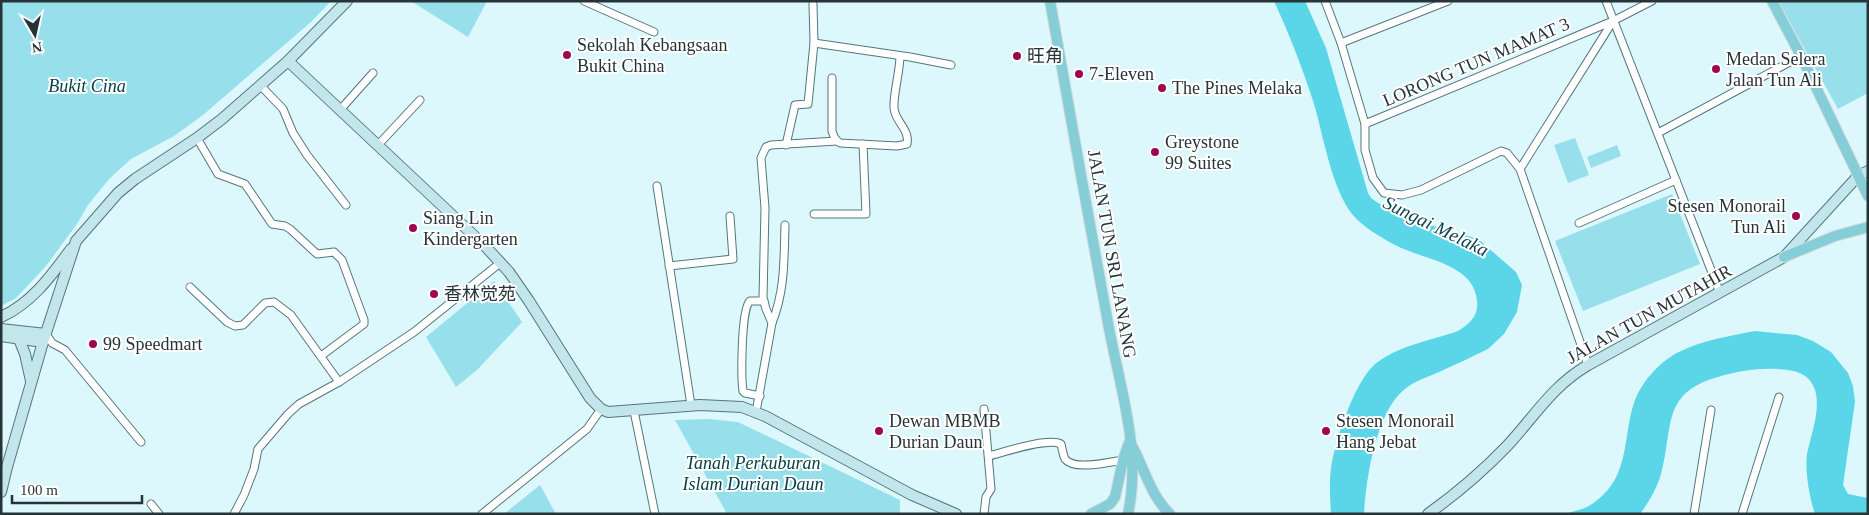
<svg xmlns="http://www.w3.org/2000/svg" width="1869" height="515" font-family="'Times New Roman','Noto Sans SC',serif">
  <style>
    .green { fill: #97dfeb }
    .water { fill: #5bd6e9 }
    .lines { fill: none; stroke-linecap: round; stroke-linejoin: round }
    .street-casing { stroke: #55767b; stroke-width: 9 }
    .secondary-casing { stroke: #55767b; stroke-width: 12 }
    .primary-casing { stroke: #d8dadb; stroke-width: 12 }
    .street { stroke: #fff; stroke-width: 7 }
    .secondary { stroke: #c2e6eb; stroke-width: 10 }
    .primary { stroke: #85cdd7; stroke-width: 10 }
    .poi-dot { fill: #9c0653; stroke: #fff; stroke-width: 2 }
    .labels { text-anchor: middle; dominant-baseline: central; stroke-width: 4; stroke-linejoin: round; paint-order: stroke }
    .poi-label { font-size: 18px; fill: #263437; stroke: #fff; text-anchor: start }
    .street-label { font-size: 18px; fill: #263437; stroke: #fff }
    .park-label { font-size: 18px; font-style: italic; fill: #054048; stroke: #fff }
    .water-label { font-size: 19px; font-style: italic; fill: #0c454d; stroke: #fff }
  </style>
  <rect width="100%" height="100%" fill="#dcf8fd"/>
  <g class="green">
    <path d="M1 1H331L311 22 203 115 174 136 131 159 109 179 88 205 77 224 46 266 16 298 1 306Z"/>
    <path d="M411 1H487L468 37Z"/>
    <path d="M1778 1H1868V93L1838 109Z"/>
    <path d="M1575 138 1589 175 1568 183 1554 145Z"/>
    <path d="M1617 145 1621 156 1591 168 1587 157Z"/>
    <path d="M1672 194 1700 264 1583 311 1555 241Z"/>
    <path d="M494 281 522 322 477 370 456 387 426 337Z"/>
    <path d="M708 419 738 422 900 500V514H727L675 420Z"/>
    <path d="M540 485 556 514H504Z"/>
  </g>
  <g class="water">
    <path d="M1274 1H1305L1326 48 1368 193 1371 198 1378 203 1430 225 1478 239 1516 272 1522 285 1517 312 1504 334 1488 349C1471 357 1455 365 1439 372 1428 377 1414 381 1405 389 1376 411 1366 479 1364 514H1331C1330 498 1329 483 1331 468 1335 440 1356 376 1379 361 1402 345 1432 340 1458 331 1469 324 1479 316 1477 301 1474 263 1423 260 1395 245 1380 237 1363 227 1352 214 1332 189 1323 135 1314 104 1303 69 1289 34 1274 1Z"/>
    <path d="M1755 331 1797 335 1813 341 1831 352 1848 373 1853 386 1855 402 1843 485 1848 494 1868 498V514H1815C1809 496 1805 472 1807 454 1811 434 1821 410 1815 390 1809 372 1793 370 1778 369 1757 368 1738 371 1718 377 1660 393 1674 429 1661 474 1657 488 1649 502 1640 514H1564C1575 511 1587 509 1596 501 1631 475 1622 436 1635 400 1643 380 1661 360 1681 351 1703 340 1730 336 1755 331Z"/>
  </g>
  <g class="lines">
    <g class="street-casing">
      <g id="street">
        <path d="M584 1 654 32"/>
        <path d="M1325 1 1341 43 1365 124V150L1373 178 1384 193 1402 195 1421 190 1501 151 1507 153 1520 169 1588 365"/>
        <path d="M1606 1 1720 293"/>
        <path d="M814 43 910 57 951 65"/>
        <path d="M1341 43 1448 1"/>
        <path d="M832 78V131C834 137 835 140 840 143L897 146 907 144C910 129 895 122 894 108 893 95 900 71 900 56"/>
        <path d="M260 85 283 109 293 133 307 155 346 205"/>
        <path d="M340 110 373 73"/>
        <path d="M1365 124 1613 21 1652 1"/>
        <path d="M1658 133 1801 56"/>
        <path d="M197 138 218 174 245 184 272 224 285 226 290 229 317 254 334 252 342 260 364 320V324L321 356"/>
        <path d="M378 145 420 100"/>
        <path d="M786 145 795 105 808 104 814 43 813 4"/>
        <path d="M1520 169 1613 21"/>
        <path d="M657 186 691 405"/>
        <path d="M814 214H866L863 144"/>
        <path d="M1579 223 1676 180"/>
        <path d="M669 266 733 259 730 216"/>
        <path d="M190 287 227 322 235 326 243 325 265 303 274 302 291 315 339 382"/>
        <path d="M772 323C785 291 784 259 785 225"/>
        <path d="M46 334 52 343 65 350 141 442"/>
        <path d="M760 396 745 393 743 391C741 377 741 308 750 301H764"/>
        <path d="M984 409 991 489 986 497 984 514"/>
        <path d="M634 411 655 514"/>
        <path d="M756 412 772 323 766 309 763 298 765 208 761 158 766 147 771 145 837 141"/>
        <path d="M989 456C1005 452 1048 437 1061 444 1062 448 1063 455 1065 459 1074 471 1110 462 1123 460"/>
        <path d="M151 504 159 514"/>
        <path d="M234 514 244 495 254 469 258 449 288 414 299 404 339 382 414 332 500 263"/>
        <path d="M482 514 587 429 601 409"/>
        <path d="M1694 514 1711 410"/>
        <path d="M1742 514 1779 397"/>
      </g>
    </g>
    <g class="secondary-casing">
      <g id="secondary">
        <path d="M288 61 485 246 509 272 529 301 590 398 601 409 608 412 700 405 742 407 765 416 912 495 956 514"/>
        <path d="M1 317C32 303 51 276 71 249"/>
        <path d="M1 329 46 334"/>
        <path d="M1 336 43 342"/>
        <path d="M19 339 25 354 31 381"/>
        <path d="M1 492 7 467 43 342 76 241 118 193 135 179 197 138 222 119 288 61 347 1"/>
        <path d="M1428 514C1456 494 1483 471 1507 446 1535 416 1551 387 1588 365L1784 257 1858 176 1868 171"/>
      </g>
    </g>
    <g class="primary-casing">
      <g id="primary">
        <path d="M1050 1C1069 108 1088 216 1108 323 1119 385 1142 449 1128 514"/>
        <path d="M1772 1 1801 56 1868 196"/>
        <path d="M1784 257 1835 236 1868 227"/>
        <path d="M1132 446C1145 469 1150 495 1170 514"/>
        <path d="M1091 514 1110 504 1115 497 1123 460 1129 443"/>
      </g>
    </g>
    <use href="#street" class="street"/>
    <use href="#secondary" class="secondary"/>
    <use href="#primary" class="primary"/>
  </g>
  <g class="poi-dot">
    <circle cx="567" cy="55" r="5"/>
    <circle cx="1017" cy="56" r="5"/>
    <circle cx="1716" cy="69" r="5"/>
    <circle cx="1079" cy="74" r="5"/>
    <circle cx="1162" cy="88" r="5"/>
    <circle cx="1155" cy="152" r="5"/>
    <circle cx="1796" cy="216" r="5"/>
    <circle cx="413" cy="228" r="5"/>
    <circle cx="434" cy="294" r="5"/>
    <circle cx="93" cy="344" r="5"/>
    <circle cx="879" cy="431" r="5"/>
    <circle cx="1326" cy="431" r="5"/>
  </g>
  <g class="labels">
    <g class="poi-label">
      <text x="577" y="45">Sekolah Kebangsaan<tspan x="577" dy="21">Bukit China</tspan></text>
      <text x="1027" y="56">旺角</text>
      <text x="1726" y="59">Medan Selera<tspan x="1726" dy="21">Jalan Tun Ali</tspan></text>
      <text x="1089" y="74">7-Eleven</text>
      <text x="1172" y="88">The Pines Melaka</text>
      <text x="1165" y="142">Greystone<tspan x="1165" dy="21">99 Suites</tspan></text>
      <text x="1786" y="206" text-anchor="end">Stesen Monorail<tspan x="1786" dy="21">Tun Ali</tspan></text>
      <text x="423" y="218">Siang Lin<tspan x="423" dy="21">Kindergarten</tspan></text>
      <text x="444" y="294">香林觉苑</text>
      <text x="103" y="344">99 Speedmart</text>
      <text x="889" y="421">Dewan MBMB<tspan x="889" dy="21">Durian Daun</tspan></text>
      <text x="1336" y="421">Stesen Monorail<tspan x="1336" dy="21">Hang Jebat</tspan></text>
    </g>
    <g class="street-label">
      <text transform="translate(1476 62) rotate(-23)">LORONG TUN MAMAT 3</text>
      <text transform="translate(1112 254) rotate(80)">JALAN TUN SRI LANANG</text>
      <text transform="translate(1649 314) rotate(-29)">JALAN TUN MUTAHIR</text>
    </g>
    <g class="park-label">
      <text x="87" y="86">Bukit Cina</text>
      <text x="753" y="463">Tanah Perkuburan<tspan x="753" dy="21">Islam Durian Daun</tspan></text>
    </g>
    <g class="water-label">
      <text transform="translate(1436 226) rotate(26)">Sungai Melaka</text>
    </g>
  </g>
  <rect width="1869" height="515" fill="none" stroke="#263437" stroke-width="5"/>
  <g transform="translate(35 35) rotate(171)" stroke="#ffffff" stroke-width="4" paint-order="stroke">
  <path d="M0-4L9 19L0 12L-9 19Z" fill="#263437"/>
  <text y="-8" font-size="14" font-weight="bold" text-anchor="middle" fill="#263437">N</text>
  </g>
  <path d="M12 495v8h130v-8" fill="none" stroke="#263437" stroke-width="2.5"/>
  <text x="20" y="495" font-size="15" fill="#263437" stroke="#ffffff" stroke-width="4" paint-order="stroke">100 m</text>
</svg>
